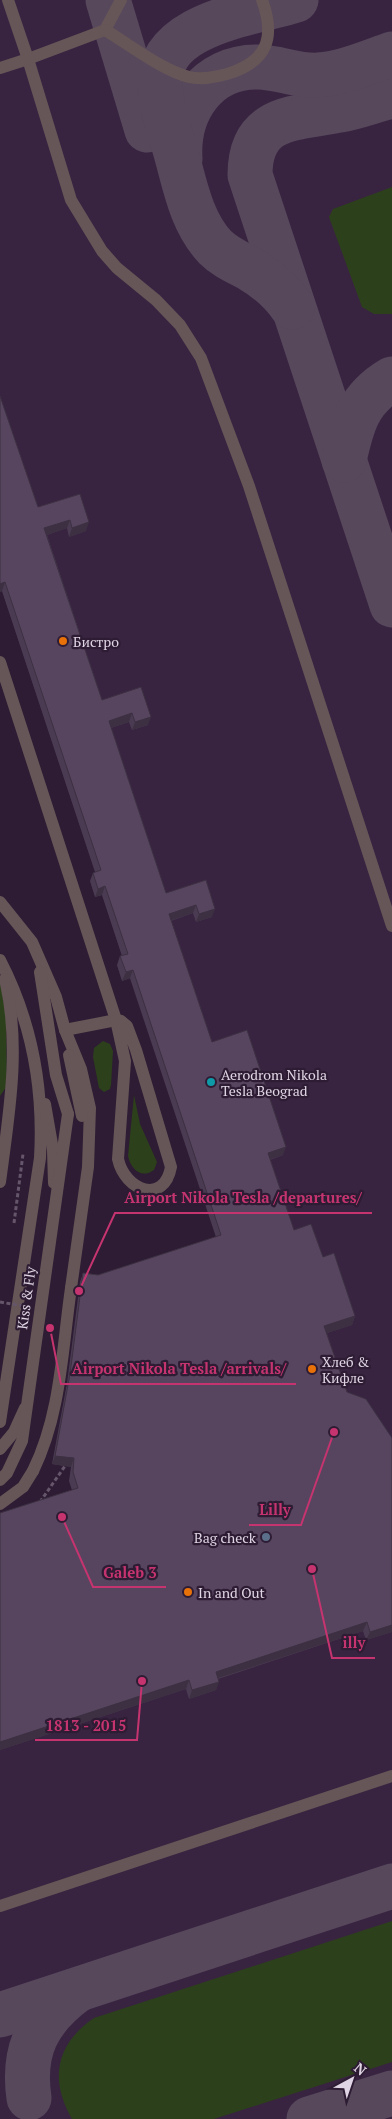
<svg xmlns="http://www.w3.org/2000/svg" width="392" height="2119" font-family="'PT Serif',serif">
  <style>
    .built { fill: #382440 }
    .green { fill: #2d401c }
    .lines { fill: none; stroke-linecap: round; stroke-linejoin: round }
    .taxiway { stroke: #57485c; stroke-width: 45 }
    .path { stroke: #66566b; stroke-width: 3; stroke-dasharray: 4 2.5; stroke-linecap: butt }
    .minor { stroke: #665657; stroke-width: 12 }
    .path-bridge { stroke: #66566b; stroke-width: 3; stroke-dasharray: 4 2.5; stroke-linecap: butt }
    .minor-bridge { stroke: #665657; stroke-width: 12 }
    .wall { fill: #4b3b52 }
    .shaded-wall { fill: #3d3042 }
    .building { fill: #57455f; stroke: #3d3042 }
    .food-dot { fill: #e8710a; stroke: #2d1c33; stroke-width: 2 }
    .culture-dot { fill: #0f9aa8; stroke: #2d1c33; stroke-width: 2 }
    .service-dot { fill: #5c6f8a; stroke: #2d1c33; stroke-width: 2 }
    .labels { text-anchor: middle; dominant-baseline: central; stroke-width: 4.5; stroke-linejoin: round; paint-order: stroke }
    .poi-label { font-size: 14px; fill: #e0d5e4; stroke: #2d1c33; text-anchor: start }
    .street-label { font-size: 14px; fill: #e0d5e4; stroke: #2d1c33 }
    .leader { fill: none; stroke: #c63470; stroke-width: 2 }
    .callout-dot { fill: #c63470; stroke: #2d1c33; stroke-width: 2 }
    .callout-label { font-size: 15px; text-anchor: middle; font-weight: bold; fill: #c63470; stroke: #2d1c33; stroke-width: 4.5; stroke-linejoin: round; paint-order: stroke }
  </style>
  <rect width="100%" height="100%" fill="#2d1c33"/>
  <path class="built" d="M0 0H392V2119H0V1521L74 1496 69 1481 218 1243 130 979 122 981 117 965 124 962 102 895 95 897 90 881 97 878 2 591 0 592Z"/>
  <g class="green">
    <path d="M392 187V314H374L362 307 329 217 333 209Z"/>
    <path d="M0 979 6 1016 7 1086 0 1096Z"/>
    <path d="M103 1041 110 1044 113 1051 111 1085 110 1089 104 1092 99 1088 93 1057 94 1048Z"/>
    <path d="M134 1095 140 1124 157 1162 154 1170C142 1179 131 1170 128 1156Z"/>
    <path d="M392 1921V2062L214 2119H72C49 2079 56 2044 94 2018Z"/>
  </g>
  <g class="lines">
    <g class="taxiway">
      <path d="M108 0 147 130"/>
      <path d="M392 96C375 100 358 107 340 110 296 119 250 114 250 175L392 605"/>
      <path d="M180 159C177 111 206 66 258 67 278 67 299 77 319 75 344 73 369 62 392 54"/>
      <path d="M292 307C281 291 267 279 250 269 237 262 225 257 215 247 191 221 185 185 176 153 170 131 161 108 160 86 157 23 252 14 296 0"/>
      <path d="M344 460C352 424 358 399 392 379"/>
      <path d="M0 2015 392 1886"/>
      <path d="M29 2098C22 2050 38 2019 76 1991"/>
      <path d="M309 2119 392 2093"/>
    </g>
    <g class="path">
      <path d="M14 1223 23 1154"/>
      <path d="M40 1502 65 1466"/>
    </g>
    <g class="minor">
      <path d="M121 0 105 30 28 59 71 200 102 251 117 268 156 300 180 325 201 358 249 486 392 926"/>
      <path d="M105 30C130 45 162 70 189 77 202 80 215 77 227 74 267 62 276 38 262 0"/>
      <path d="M0 68 28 59 8 0"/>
      <path d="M0 662 116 1020 65 1030"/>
      <path d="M0 902 32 942 56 997 65 1030 81 1069 90 1108 88 1167 71 1288"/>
      <path d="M0 960C32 1022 44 1089 40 1158L0 1422"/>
      <path d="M40 972 56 1075 68 1114"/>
      <path d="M116 1020 121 1021 127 1026 136 1050 171 1167C164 1205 125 1191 118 1159L125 1061Z"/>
      <path d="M69 1055 82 1116"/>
      <path d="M45 1104 53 1150 54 1183"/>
      <path d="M0 1182C9 1114 21 1047 5 979"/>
      <path d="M0 1449 14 1432 25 1408"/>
      <path d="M0 1504 23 1487 33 1471"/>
      <path d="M0 1906 392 1776"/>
    </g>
    <path class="path-bridge" d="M0 1302 29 1307"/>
    <g class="minor-bridge">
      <path d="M33 1471C61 1414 62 1350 71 1288"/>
      <path d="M0 1480 7 1473 22 1441 68 1114"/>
    </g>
  </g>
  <path class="wall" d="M80 494 86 531 69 537 67 528 47 535 102 700 141 687 148 725 132 730 129 722 111 728 166 893 206 880 212 917 196 922 193 913 171 921 212 1042 283 1155 270 1160 294 1230 323 1257 355 1316 352 1325 327 1333 392 1632 366 1640 363 1631 218 1679 216 1690 189 1699 186 1689 0 1750V1513L72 1490 69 1481 71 1467 52 1464 67 1383 80 1282 83 1273 98 1275 216 1237 130 978 122 981 117 965 120 956H122L102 895 95 897 90 881 93 873 95 872 2 591 0 592 38 507Z"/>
  <g class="shaded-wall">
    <path d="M70 520 67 528 41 537 44 528Z"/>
    <path d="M89 522 86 531 69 537 72 528Z"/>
    <path d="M5 582 2 591 0 592V584Z"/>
    <path d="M132 713 129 722 105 730 109 721Z"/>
    <path d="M151 717 148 725 132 730 135 722Z"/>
    <path d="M105 886 102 895 95 897 98 889Z"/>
    <path d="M196 905 193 913 166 922 169 914Z"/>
    <path d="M215 909 212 917 196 922 199 914Z"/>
    <path d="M133 970 130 978 122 981 126 972Z"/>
    <path d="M286 1147 283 1155 265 1161 268 1153Z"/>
    <path d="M355 1316 352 1325 321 1335 324 1326Z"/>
    <path d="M55 1456 74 1458 71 1467 52 1464Z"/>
    <path d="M367 1622 363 1631 212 1680 216 1672Z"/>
    <path d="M392 1625V1632L366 1640 370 1632Z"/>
    <path d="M189 1680 186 1689 0 1750V1742Z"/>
    <path d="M219 1682 216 1690 189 1699 192 1690Z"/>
  </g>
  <path class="building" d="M0 396 38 507 80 494 89 522 72 528 70 520 44 528 102 700 141 687 151 717 135 722 132 713 109 721 166 893 206 880 215 909 199 914 196 905 169 914 212 1042 247 1030 286 1147 268 1153 294 1230 311 1224 323 1257 334 1253 355 1316 324 1326 347 1392 366 1399 392 1438V1625L370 1632 367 1622 216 1672 219 1682 192 1690 189 1680 0 1742V1513L78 1488 73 1472 74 1458 55 1456 70 1374 83 1273 98 1275 221 1235 133 970 126 972 120 956 128 954 105 886 98 889 93 873 101 870 5 582 0 584Z"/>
  <g class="food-dot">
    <circle cx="63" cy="641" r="5"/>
    <circle cx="312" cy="1369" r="5"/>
    <circle cx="188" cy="1592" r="5"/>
  </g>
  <circle class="culture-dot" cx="211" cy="1082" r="5"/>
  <circle class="service-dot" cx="266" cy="1537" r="5"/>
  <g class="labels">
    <g class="poi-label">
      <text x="73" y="641">Бистро</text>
      <text x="221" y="1074">Aerodrom Nikola<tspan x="221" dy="16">Tesla Beograd</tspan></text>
      <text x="322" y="1361">Хлеб &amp;<tspan x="322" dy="16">Кифле</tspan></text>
      <text x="256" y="1537" text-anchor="end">Bag check</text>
      <text x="198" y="1592">In and Out</text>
    </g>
    <g class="street-label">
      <text transform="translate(26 1298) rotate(-82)">Kiss &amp; Fly</text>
    </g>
  </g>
  <path class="leader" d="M79 1291L115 1213H372M50 1328L61 1384H296M334 1432L301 1525H249M62 1517L93 1587H166M312 1569L332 1658H375M142 1681L137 1740H35"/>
  <g class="callout-dot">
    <circle cx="79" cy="1291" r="5"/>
    <circle cx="50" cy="1328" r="5"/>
    <circle cx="334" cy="1432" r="5"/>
    <circle cx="62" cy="1517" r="5"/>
    <circle cx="312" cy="1569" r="5"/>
    <circle cx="142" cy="1681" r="5"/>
  </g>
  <g class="callout-label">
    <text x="243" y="1203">Airport Nikola Tesla /departures/</text>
    <text x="179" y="1374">Airport Nikola Tesla /arrivals/</text>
    <text x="275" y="1515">Lilly</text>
    <text x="130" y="1578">Galeb 3</text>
    <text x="354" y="1648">illy</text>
    <text x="86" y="1731">1813 - 2015</text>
  </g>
  <g transform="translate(352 2079) rotate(40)" stroke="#2d1c33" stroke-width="4" paint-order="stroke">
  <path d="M0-4L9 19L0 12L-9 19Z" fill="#e0d5e4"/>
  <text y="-8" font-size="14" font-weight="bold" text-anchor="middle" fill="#e0d5e4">N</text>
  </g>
</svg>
